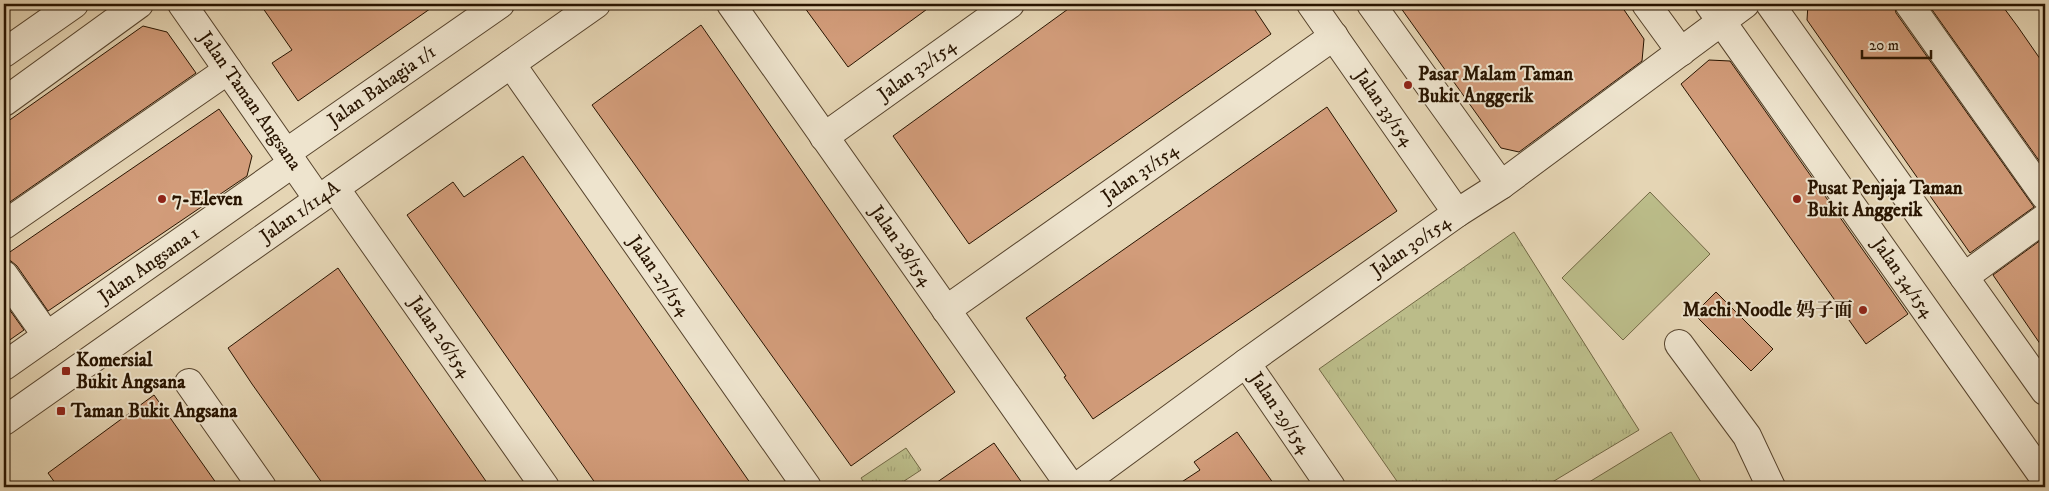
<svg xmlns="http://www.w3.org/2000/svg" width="2049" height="491" font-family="'IM FELL DW Pica','Noto Serif SC',serif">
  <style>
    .park { fill: url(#park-tufts); stroke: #726844 }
    .garden { fill: #bbbc89; stroke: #726844 }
    .building { fill: #d29c7a; stroke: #281400 }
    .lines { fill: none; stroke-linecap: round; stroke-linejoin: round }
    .minor-casing { stroke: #57442d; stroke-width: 30 }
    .minor { stroke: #eee4ce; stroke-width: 28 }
    .poi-dot { fill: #8f2418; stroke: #eee4ce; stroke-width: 2 }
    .labels { text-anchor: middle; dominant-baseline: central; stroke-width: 4; stroke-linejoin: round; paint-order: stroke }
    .street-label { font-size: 19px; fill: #281400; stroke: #eee4ce }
    .poi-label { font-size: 19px; font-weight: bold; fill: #281400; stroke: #eee4ce; text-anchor: start }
  </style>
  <defs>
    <pattern id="park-tufts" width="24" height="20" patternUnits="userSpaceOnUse" patternTransform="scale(1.25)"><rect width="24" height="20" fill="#bbbc89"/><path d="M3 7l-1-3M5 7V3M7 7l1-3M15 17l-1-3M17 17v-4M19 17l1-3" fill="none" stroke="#a1a174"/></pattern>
  </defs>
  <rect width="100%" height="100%" fill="#e5d5b4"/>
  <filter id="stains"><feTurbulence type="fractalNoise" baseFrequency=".004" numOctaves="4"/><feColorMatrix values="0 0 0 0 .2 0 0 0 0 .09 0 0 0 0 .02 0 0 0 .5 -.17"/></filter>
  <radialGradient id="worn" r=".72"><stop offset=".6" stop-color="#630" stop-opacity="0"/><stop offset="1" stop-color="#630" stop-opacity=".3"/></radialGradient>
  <g class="park">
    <path d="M1514 232 1639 430 1544 487H1401L1319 369Z"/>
    <path d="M906 448 921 470 895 487H867L861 478Z"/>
  </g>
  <g class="garden">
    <path d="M1650 192 1710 254 1623 340 1562 278Z"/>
    <path d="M1671 432 1704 487H1581Z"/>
  </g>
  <g class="building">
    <path d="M260 4H437L298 101 272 63 292 50Z"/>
    <path d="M802 4H934L848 67Z"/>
    <path d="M1075 4H1251L1271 34 969 244 893 136Z"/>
    <path d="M1398 4H1620L1644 39 1642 61 1519 152 1501 148Z"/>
    <path d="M1808 4H1894L1896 13 2034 207 1970 253 1807 20Z"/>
    <path d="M1928 4H2001L2018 27 2045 66V169Z"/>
    <path d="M701 25 955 392 851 466 592 105Z"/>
    <path d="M143 26 167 32 196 73 4 206V124Z"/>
    <path d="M1709 60 1730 61 1908 314 1866 344 1681 84Z"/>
    <path d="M1327 107 1397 211 1093 419 1064 377 1066 376 1026 318Z"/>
    <path d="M219 109 252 156 247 176 48 311 17 266 11 261 4 260V256Z"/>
    <path d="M523 156 680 382 753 487H598L407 215 453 182 464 197Z"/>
    <path d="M2045 237V351L1993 275Z"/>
    <path d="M338 268 351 287 490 487H325L252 384 228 348Z"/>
    <path d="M1716 292 1773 349 1751 371 1694 314Z"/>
    <path d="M4 302 24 330 4 344Z"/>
    <path d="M154 395 219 487H58L48 473Z"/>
    <path d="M1237 432 1276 487H1174L1200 470 1194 462Z"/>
    <path d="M994 443 1025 487H930Z"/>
  </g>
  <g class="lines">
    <g class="minor-casing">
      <g id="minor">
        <path d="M182 4 318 199"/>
        <path d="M731 4 1071 487"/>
        <path d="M1311 4 1457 213"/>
        <path d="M1371 4 1501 185"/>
        <path d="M1646 4 1681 52"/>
        <path d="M1709 4 2045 479"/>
        <path d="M1770 4 2045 391"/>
        <path d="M1909 4 2045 196"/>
        <path d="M4 53 74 4"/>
        <path d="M511 64 807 487"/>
        <path d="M4 102 139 4"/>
        <path d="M824 137 1010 4"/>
        <path d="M286 153 500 4"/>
        <path d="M335 188 545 487"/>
        <path d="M4 225 228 70"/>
        <path d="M4 275 47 336"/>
        <path d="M1964 277 2045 218"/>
        <path d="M946 310 1334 36"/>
        <path d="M1679 344 1747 436 1771 487"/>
        <path d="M1246 363 1331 487"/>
        <path d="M4 366 293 163"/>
        <path d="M189 383 262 487"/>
        <path d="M4 421 596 4"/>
        <path d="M1077 487 1246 363 1457 213 1501 185 1745 4"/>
      </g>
    </g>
    <use href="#minor" class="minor"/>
  </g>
  <g class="poi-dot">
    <circle cx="1408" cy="85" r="5"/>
    <circle cx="162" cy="199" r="5"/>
    <circle cx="1797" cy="199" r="5"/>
    <circle cx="1863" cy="310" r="5"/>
    <rect x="61" y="366" width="10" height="10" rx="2.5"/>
    <rect x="56" y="406" width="10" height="10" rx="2.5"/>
  </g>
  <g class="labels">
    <g class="street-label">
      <text transform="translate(917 70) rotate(-36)">Jalan 32/154</text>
      <text transform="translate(382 86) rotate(-35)">Jalan Bahagia 1/1</text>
      <text transform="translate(250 101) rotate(55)">Jalan Taman Angsana</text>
      <text transform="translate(1384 108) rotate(55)">Jalan 33/154</text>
      <text transform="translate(1140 173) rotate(-35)">Jalan 31/154</text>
      <text transform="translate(300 212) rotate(-35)">Jalan 1/114A</text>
      <text transform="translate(901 246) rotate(55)">Jalan 28/154</text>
      <text transform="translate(1411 246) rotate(-35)">Jalan 30/154</text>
      <text transform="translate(149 265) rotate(-35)">Jalan Angsana 1</text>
      <text transform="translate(659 276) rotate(55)">Jalan 27/154</text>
      <text transform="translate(1903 278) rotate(55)">Jalan 34/154</text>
      <text transform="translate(440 337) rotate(55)">Jalan 26/154</text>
      <text transform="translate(1280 413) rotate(56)">Jalan 29/154</text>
    </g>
    <g class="poi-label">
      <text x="1418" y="74">Pasar Malam Taman<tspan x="1418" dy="22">Bukit Anggerik</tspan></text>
      <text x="1807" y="188">Pusat Penjaja Taman<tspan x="1807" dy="22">Bukit Anggerik</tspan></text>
      <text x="172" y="199">7-Eleven</text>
      <text x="1853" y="310" text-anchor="end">Machi Noodle 妈子面</text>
      <text x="76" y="360">Komersial<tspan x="76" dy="22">Bukit Angsana</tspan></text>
      <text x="71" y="411">Taman Bukit Angsana</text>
    </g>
  </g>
  <rect width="2049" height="491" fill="none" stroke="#e5d5b4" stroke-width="20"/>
  <rect x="5" y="5" width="2039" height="481" fill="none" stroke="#281400" stroke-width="2.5"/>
  <rect x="10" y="10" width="2029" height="471" fill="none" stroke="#281400"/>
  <path d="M1862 50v8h69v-8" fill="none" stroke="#281400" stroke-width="2.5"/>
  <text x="1869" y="50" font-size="15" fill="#281400" stroke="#eee4ce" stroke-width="4" paint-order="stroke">20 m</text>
  <rect width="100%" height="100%" filter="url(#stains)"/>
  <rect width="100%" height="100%" fill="url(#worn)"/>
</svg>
